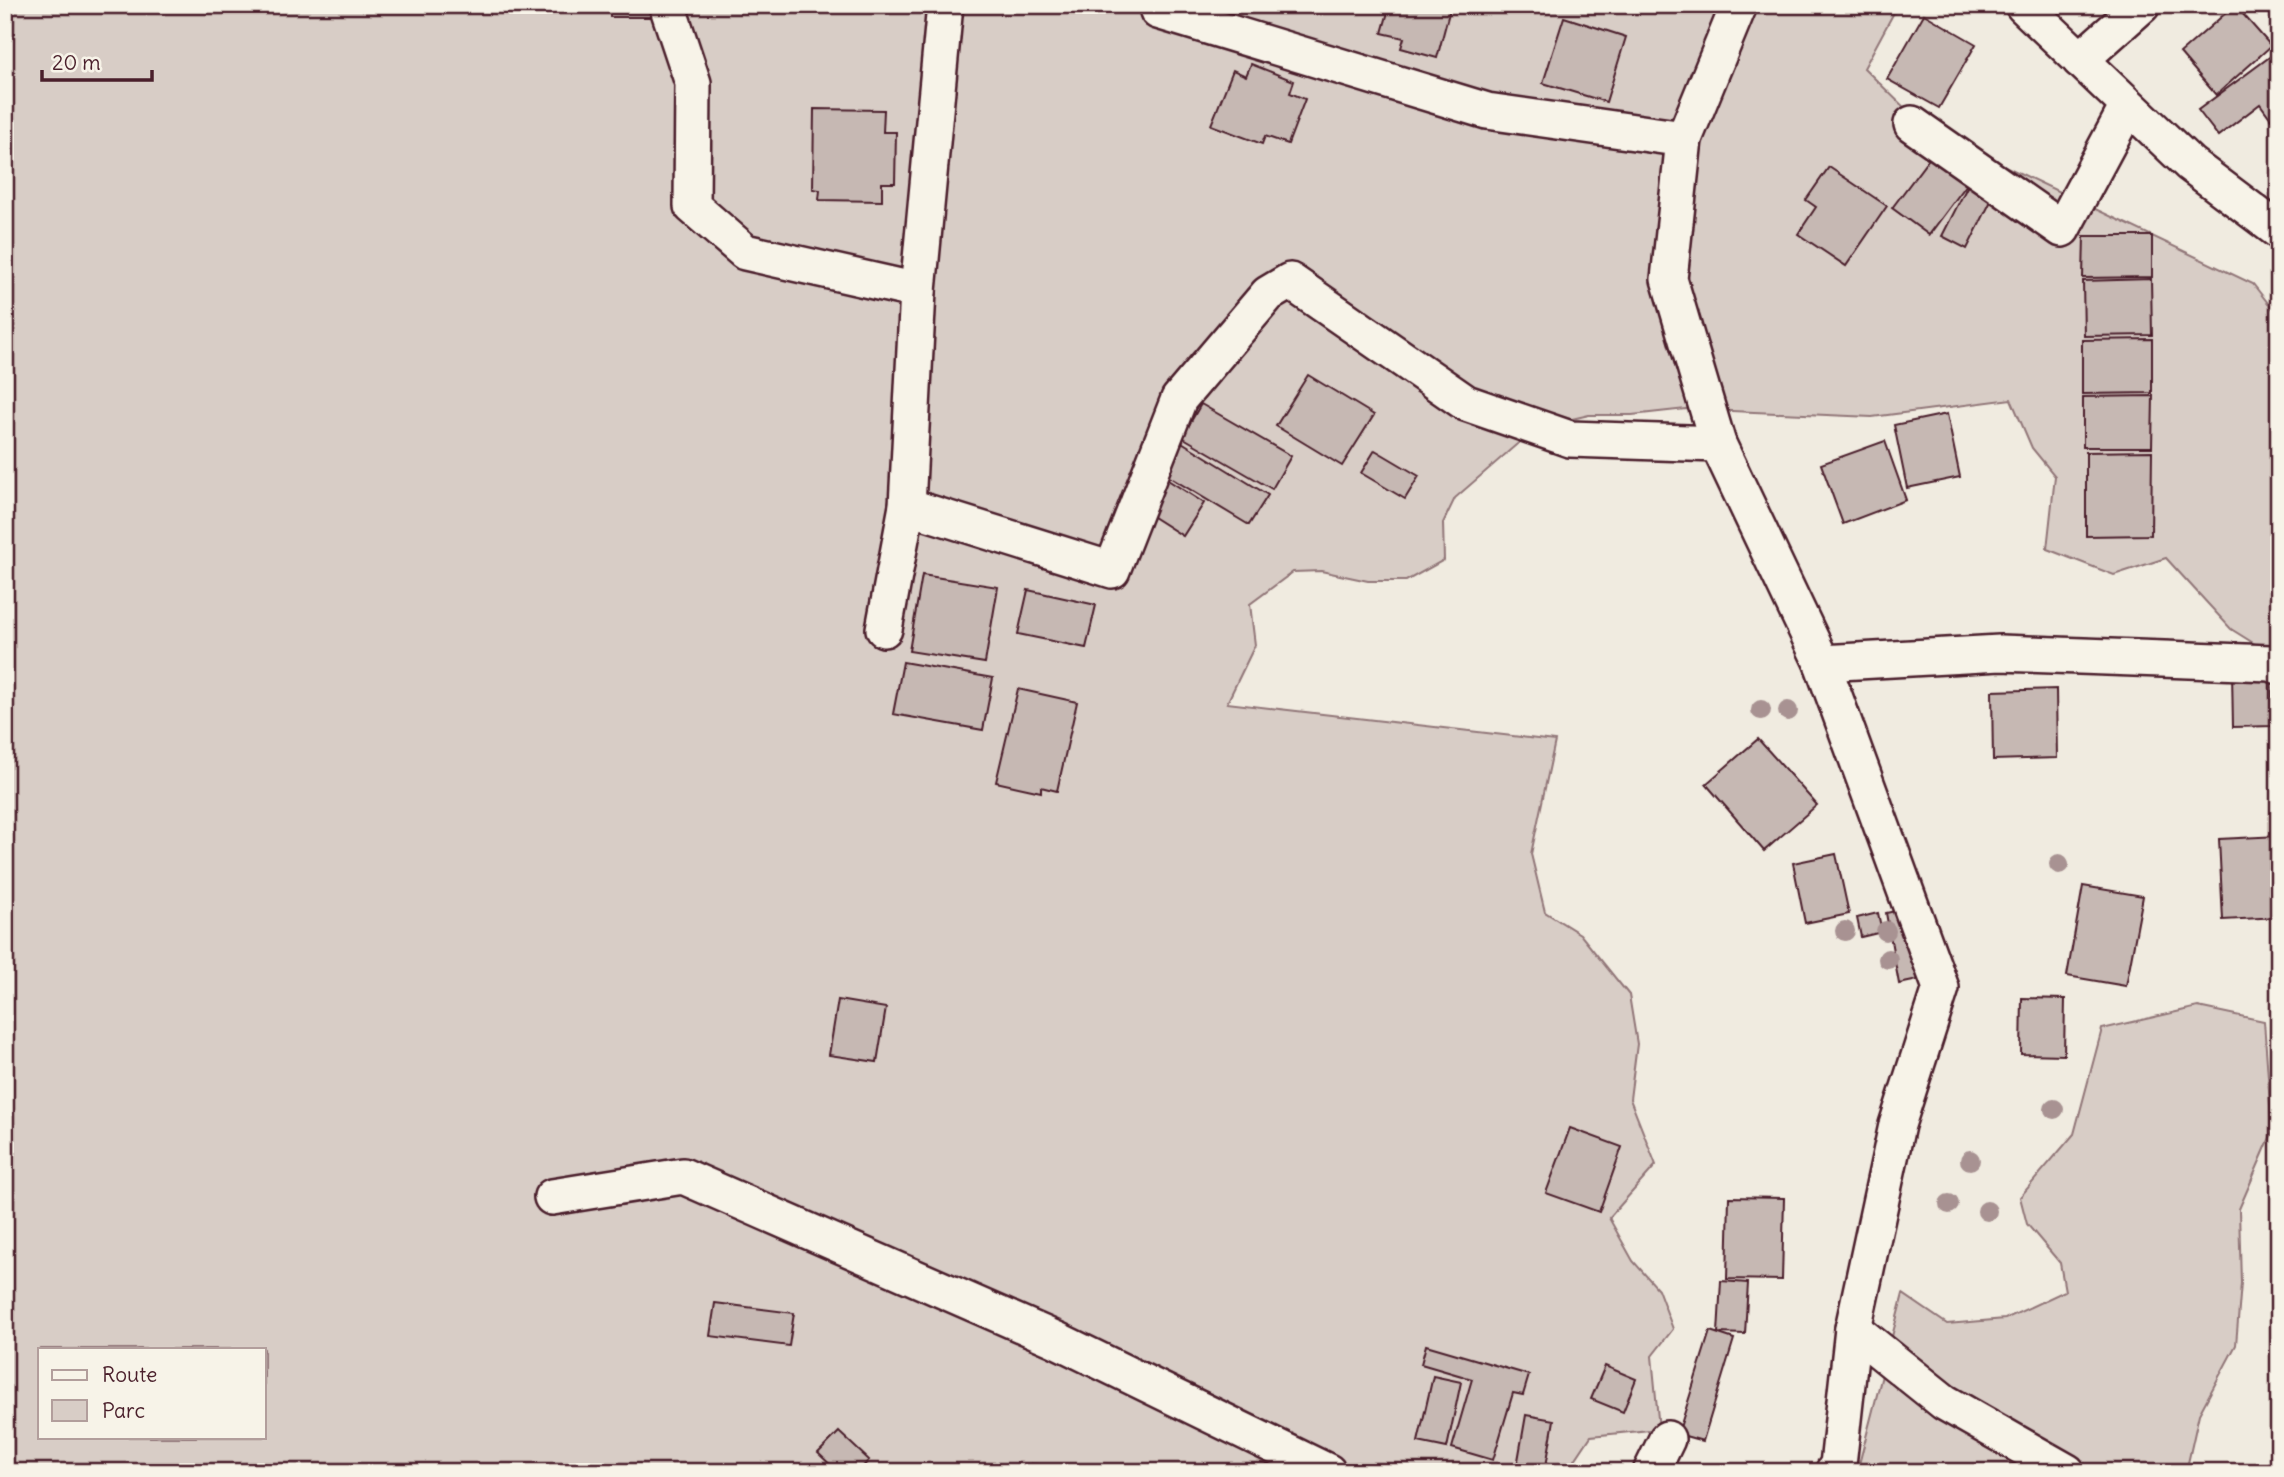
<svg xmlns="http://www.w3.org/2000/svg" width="2284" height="1477" font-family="Delius,sans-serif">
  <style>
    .green { fill: #d8cdc6; stroke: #917678; stroke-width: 2; fill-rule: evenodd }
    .building { fill: #c6b8b3; stroke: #4a1f2b; stroke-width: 2 }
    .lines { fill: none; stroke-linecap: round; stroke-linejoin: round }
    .minor-casing { stroke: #4a1f2b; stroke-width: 40 }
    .minor { stroke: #f7f3e8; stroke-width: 35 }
    .tree { fill: #a89292 }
  </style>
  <rect width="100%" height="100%" fill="#f0ebe0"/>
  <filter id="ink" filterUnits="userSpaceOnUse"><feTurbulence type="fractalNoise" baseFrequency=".0143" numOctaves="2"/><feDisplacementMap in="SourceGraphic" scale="14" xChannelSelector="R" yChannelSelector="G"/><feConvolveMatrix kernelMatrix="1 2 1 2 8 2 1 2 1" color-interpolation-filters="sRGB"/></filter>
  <g filter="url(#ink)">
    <g class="green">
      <path d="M5 5H1898L1864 68 1925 128 2253 284 2279 317V659L2231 629 2166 558 2114 575 2047 549 2055 476 2032 448 2011 399 1872 417 1686 409 1632 415H1589L1572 419 1524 438 1455 498 1443 523 1444 560 1406 581H1368L1321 571 1293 572 1250 604 1255 645 1227 703 1555 741 1531 854 1545 912 1580 934 1629 995 1637 1044 1630 1099 1656 1165 1609 1218 1633 1261 1658 1289 1673 1329 1652 1356 1659 1429 1591 1436 1567 1472H5ZM40 1349H264V1437H40Z"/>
      <path d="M2198 1007 2264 1021 2272 1133 2239 1209 2241 1283 2236 1345 2199 1414 2186 1472H1857L1903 1294 1947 1324 2005 1319 2065 1291 2060 1263 2027 1224 2020 1197 2074 1134 2102 1029Z"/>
    </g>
    <g class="building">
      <rect x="610" y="5" width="51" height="12"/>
      <path d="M1390 5H1451L1437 58 1401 48 1404 38 1382 33Z"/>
      <path d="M2235 5 2271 46 2216 95 2180 53Z"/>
      <path d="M1924 14 1976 44 1939 108 1887 79Z"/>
      <path d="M1564 17 1626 37 1606 102 1543 83Z"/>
      <path d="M2279 50V113L2271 119 2260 104 2218 136 2198 110Z"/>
      <path d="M1251 64 1294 81 1290 93 1305 99 1288 144 1265 136 1262 144 1211 125 1233 70 1246 76Z"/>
      <path d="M814 109 884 110 883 132H896L895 183H882V201L819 200 820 190 813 189Z"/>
      <path d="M1931 156 1967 184 1929 235 1892 208Z"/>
      <path d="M1829 167 1887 206 1846 266 1798 234 1816 207 1806 200Z"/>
      <path d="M1971 179 1996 191 1967 249 1942 236Z"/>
      <path d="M2084 236H2152V277L2083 278Z"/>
      <path d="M2151 279 2152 335 2084 336 2083 281Z"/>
      <path d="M2152 339V393L2082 394V340Z"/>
      <path d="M1308 375 1374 415 1342 466 1276 426Z"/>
      <path d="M2153 396 2152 447H2083V397Z"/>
      <path d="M1201 404 1291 456 1272 489 1182 437Z"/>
      <path d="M1947 414 1960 477 1907 488 1894 425Z"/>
      <path d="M1180 441 1268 495 1249 525 1161 472Z"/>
      <path d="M1885 441 1906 500 1843 524 1821 464Z"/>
      <path d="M1375 450 1419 476 1405 499 1361 473Z"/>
      <path d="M2152 451 2151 535 2086 536V452Z"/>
      <path d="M1160 475 1204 503 1183 536 1139 508Z"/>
      <path d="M922 575 998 587 985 663 909 651Z"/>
      <path d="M1028 590 1096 605 1086 648 1018 634Z"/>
      <path d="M903 662 993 678 983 730 893 714Z"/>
      <path d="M2271 669 2273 726 2233 727 2232 671Z"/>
      <path d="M1018 689 1077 702 1057 791 1041 787V792L996 782Z"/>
      <path d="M2056 689 2057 758 1993 760 1992 691Z"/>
      <path d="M1758 739 1817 805 1764 851 1706 784Z"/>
      <path d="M2279 836V917L2223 920 2219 839Z"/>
      <path d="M1836 854 1849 914 1805 923 1793 863Z"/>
      <path d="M2083 886 2143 896 2126 986 2067 976Z"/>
      <path d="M1905 909 1918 980 1899 984 1886 913Z"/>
      <path d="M1878 913 1882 932 1861 937 1857 918Z"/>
      <path d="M2022 998 2065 999 2064 1055 2021 1054Z"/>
      <path d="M838 1000 886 1008 877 1062 829 1055Z"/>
      <path d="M1570 1128 1622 1147 1599 1212 1546 1193Z"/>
      <path d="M1729 1197 1784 1198 1782 1280 1727 1279Z"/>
      <path d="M1721 1281 1748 1283 1745 1334 1718 1333Z"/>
      <path d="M715 1303 794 1313 789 1346 710 1336Z"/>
      <path d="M1710 1331 1734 1339 1703 1441 1678 1434Z"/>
      <path d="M1426 1345 1529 1375 1523 1395 1513 1393 1493 1460 1452 1448 1472 1379 1421 1364Z"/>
      <path d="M1605 1366 1636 1379 1623 1412 1591 1399Z"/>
      <path d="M1433 1376 1461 1382 1447 1448 1418 1442Z"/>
      <path d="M1526 1415 1554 1420 1545 1472H1516Z"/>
      <path d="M839 1432 869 1460 858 1472 848 1466 838 1472 818 1453Z"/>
      <path d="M1032 1464 1058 1468V1472H1031Z"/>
    </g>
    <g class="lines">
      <g class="minor-casing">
        <g id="minor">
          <path d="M670 5 669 11 693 83 692 206 745 252 918 291"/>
          <path d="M1739 5 1684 139 1669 279 1718 444 1822 663 1941 988 1897 1125 1853 1329 1944 1402 2067 1472"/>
          <path d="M2023 5 2190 164 2279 231"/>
          <path d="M1158 11 1487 111 1684 139"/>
          <path d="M2080 60 2142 5"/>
          <path d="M1912 124 2062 229 2128 106"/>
          <path d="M907 506 1112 570 1179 399 1268 294 1290 281 1466 403 1570 439 1718 444"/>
          <path d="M884 629 907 506 918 291 945 5"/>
          <path d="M1822 663 2000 653 2271 663 2279 666"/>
          <path d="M552 1197 683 1176 1057 1340 1328 1472"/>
          <path d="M1651 1472 1667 1439"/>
          <path d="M1833 1472 1838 1465 1853 1329"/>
        </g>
      </g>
      <use href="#minor" class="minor"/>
    </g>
    <g class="tree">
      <circle cx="1761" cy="710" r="10"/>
      <circle cx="1788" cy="711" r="10"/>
      <circle cx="2059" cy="864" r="10"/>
      <circle cx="1845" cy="931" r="10"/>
      <circle cx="1886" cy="931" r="10"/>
      <circle cx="1888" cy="959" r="10"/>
      <circle cx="2054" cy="1109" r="10"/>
      <circle cx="1970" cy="1160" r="10"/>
      <circle cx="1949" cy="1204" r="10"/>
      <circle cx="1987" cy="1211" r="10"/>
    </g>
  </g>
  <rect width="2284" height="1477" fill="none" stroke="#f7f3e8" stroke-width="28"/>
  <rect x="14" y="14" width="2256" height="1449" fill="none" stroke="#4a1f2b" stroke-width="2.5" filter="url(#ink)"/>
  <rect x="38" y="1348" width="228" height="91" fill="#f7f3e8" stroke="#b29e9c" stroke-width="2"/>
  <rect x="52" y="1370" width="35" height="10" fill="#f7f3e8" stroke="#b29e9c" stroke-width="2"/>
  <text x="102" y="1382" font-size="21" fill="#4a1f2b">Route</text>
  <rect x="52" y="1400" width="35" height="21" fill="#d8cdc6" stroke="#b29e9c" stroke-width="2"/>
  <text x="102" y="1418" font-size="21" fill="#4a1f2b">Parc</text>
  <path d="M42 70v10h110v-10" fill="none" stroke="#4a1f2b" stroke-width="3.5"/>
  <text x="52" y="70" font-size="21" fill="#4a1f2b" stroke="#f7f3e8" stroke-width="5" paint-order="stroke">20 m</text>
</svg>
